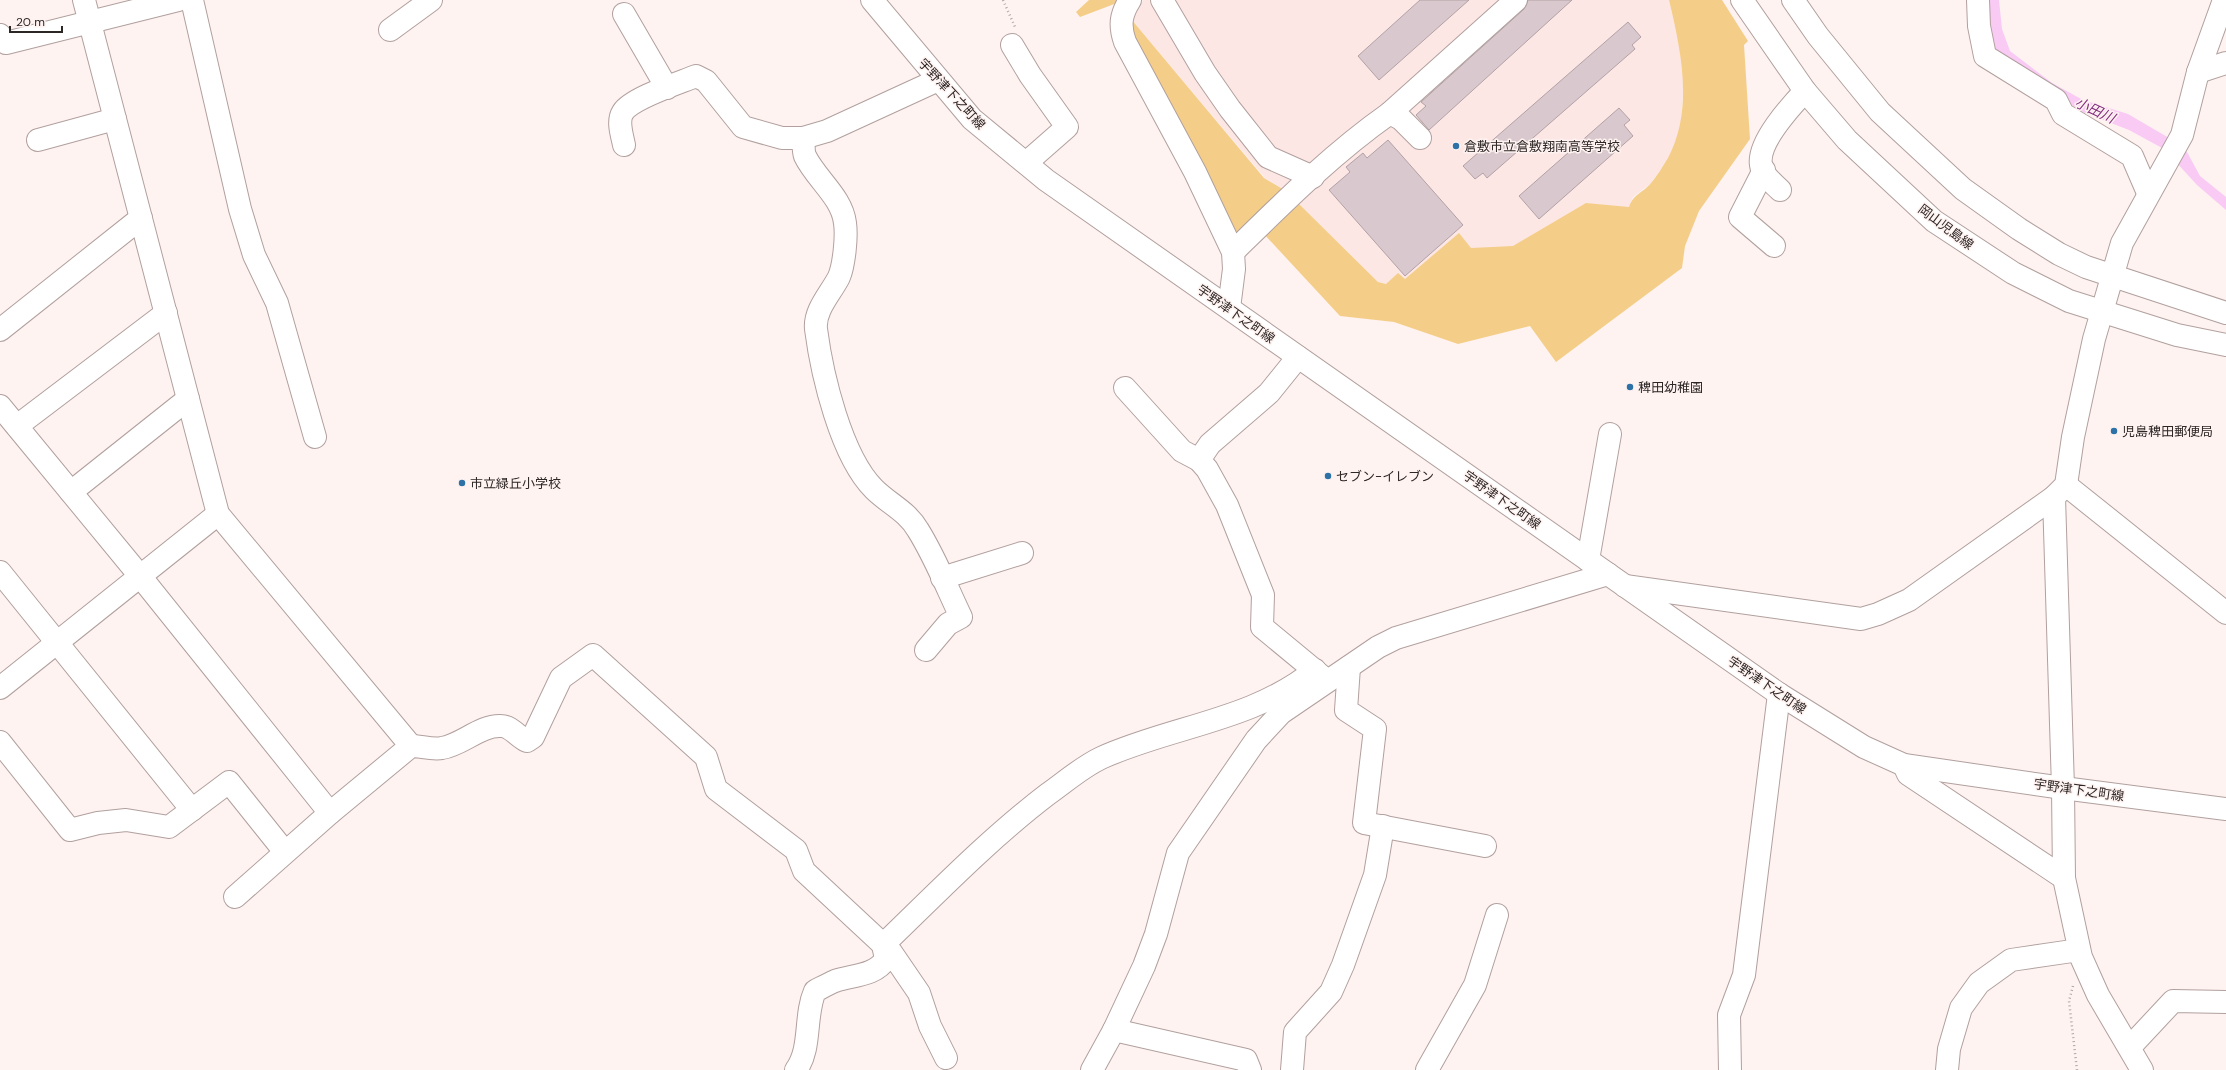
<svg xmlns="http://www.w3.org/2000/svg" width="2226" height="1070" font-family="'DM Sans','Noto Sans JP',sans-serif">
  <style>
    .built { fill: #fde7e5 }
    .green { fill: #f4ce89 }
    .water { fill: #f9caf4 }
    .building { fill: #d9c8cd; stroke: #b1a1a6 }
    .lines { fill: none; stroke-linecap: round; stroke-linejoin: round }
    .minor-casing { stroke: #b1a09e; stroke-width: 24 }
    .major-casing { stroke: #b1a09e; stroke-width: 24 }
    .path { stroke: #b0a6a5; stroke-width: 2.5; stroke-dasharray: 1 3; stroke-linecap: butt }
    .minor { stroke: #fff; stroke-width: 22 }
    .major { stroke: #fff; stroke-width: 22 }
    .poi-dot { fill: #2d71a6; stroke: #fef3f1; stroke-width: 1.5 }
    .labels { text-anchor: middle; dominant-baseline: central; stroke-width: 3; stroke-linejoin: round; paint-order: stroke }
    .street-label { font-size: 13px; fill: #2c2625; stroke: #fef3f1 }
    .poi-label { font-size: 13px; fill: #2c2625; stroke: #fef3f1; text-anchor: start }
    .water-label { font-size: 14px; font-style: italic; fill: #832d7f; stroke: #fef3f1 }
  </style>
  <rect width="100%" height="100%" fill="#fef3f1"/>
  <path class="built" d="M1143 0H1669L1680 49 1684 82 1680 133 1668 159 1650 184 1633 197 1629 207 1603 227 1386 284 1378 282 1286 191 1265 178 1131 19Z"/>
  <g class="green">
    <path d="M1089 0H1118L1117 3 1080 17 1076 12Z"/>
    <path d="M1669 0H1722L1748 41 1744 45 1750 139 1699 211 1685 246 1682 268 1556 362 1530 326 1458 344 1394 322 1340 316 1263 233 1294 199 1378 282 1386 284 1398 273 1405 279 1459 233 1471 248 1513 246 1586 203 1629 207C1634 193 1642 194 1651 183 1657 176 1663 166 1668 158 1694 109 1681 51 1669 0Z"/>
    <path d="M1131 19 1264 178 1286 191 1238 239 1127 28Z"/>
  </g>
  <path class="water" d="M1984 0H1999L2002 29 2010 51 2052 83 2083 100 2128 114 2169 138 2187 152 2200 176 2226 197V210L2197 185 2164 149 2129 130 2085 113 2039 85 1994 54Z"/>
  <g class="building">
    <path d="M1420 0H1469L1379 80 1358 56Z"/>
    <path d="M1528 0H1572L1429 130 1416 115 1426 106 1421 102 1524 9Z"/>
    <path d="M1628 22 1641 37 1632 45 1635 49 1487 178 1483 173 1475 179 1463 166Z"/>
    <path d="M1619 108 1630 120 1624 125 1633 136 1539 219 1519 196Z"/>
    <path d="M1388 140 1463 225 1405 276 1329 190 1350 172 1346 167 1363 153 1367 158Z"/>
  </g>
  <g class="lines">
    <g class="minor-casing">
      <g id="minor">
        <path d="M84 0 218 514 411 746"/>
        <path d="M192 0 240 209 254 255 277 303 315 437"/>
        <path d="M1130 0C1121 14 1119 25 1125 42L1195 172 1233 252 1234 269 1229 308"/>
        <path d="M1162 0 1205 73 1230 109 1268 157 1313 177"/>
        <path d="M1978 0 1979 26 1985 56 2056 100 2063 114 2132 156 2148 193"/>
        <path d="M624 14 667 88"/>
        <path d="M390 30 431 0"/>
        <path d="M0 35 6 43 178 0"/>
        <path d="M1012 45 1030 75 1067 127 1026 163"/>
        <path d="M2198 72 2226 63"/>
        <path d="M1390 113 1516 0"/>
        <path d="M803 138C804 143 803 151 805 156 816 179 842 197 845 223 847 237 844 265 839 277 831 293 814 310 816 329 822 375 841 456 874 489 889 504 907 511 918 530 935 557 947 588 961 617L948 624 926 650"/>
        <path d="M38 140 115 119"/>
        <path d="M624 145C622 135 617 121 623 112 632 98 679 83 696 76L706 81 743 127 782 138H803L827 131 938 80"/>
        <path d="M1764 170 1740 217 1774 246"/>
        <path d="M1780 190C1773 183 1762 175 1761 165 1757 143 1791 106 1805 91"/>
        <path d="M1233 252C1283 203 1333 153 1390 113L1401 119 1420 138"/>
        <path d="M0 330 141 218"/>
        <path d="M1125 388 1182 451 1199 460 1207 469 1227 505 1263 595 1262 627 1325 679"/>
        <path d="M0 406 140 576 330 813"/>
        <path d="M17 426 166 313"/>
        <path d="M1199 460 1210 444 1269 393 1298 357"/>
        <path d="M2066 485 2226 613"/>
        <path d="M71 492 188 399"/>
        <path d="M2054 497 2063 788 2064 878 2081 957 2098 995 2142 1070"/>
        <path d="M1588 560 1610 434"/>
        <path d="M0 572 192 810"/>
        <path d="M942 578 1022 553"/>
        <path d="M1625 586 1861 619 1878 614 1909 600 2054 497 2066 485 2073 437 2094 339 2122 243 2182 135 2198 72 2224 0"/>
        <path d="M1349 667 1346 710 1375 729 1364 823 1485 846"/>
        <path d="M0 688 218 514"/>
        <path d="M0 742 70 830 98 823 126 820 169 827 229 782 285 852"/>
        <path d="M1904 765 1908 774 2064 878"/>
        <path d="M235 897 330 813 411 746C420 746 433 750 442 748 462 745 480 725 501 726 511 726 518 737 527 741L533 737 561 678 593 655 706 757 716 789 796 850 804 871 891 952 919 993 930 1026 946 1058"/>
        <path d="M1114 1030 1246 1060 1250 1070"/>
        <path d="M2130 1047 2173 1001 2226 1002"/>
        <path d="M796 1070C812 1048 804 1016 815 991 821 988 828 984 835 981 853 975 875 976 886 959L883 945C937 893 989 839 1048 794 1065 782 1082 767 1101 758 1171 726 1253 721 1315 670"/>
        <path d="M1092 1070 1114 1030 1144 966 1156 934 1178 853 1256 740 1281 713 1378 647 1396 638 1608 574"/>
        <path d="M1292 1070 1295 1032 1331 992 1343 965 1375 875 1383 826"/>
        <path d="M1427 1070 1475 985 1497 915"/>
        <path d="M1730 1070 1729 1015 1744 975 1779 694"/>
        <path d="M1947 1070 1949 1049 1961 1008 1979 983 2011 960 2079 950"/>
      </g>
    </g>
    <g class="major-casing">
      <g id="major">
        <path d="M872 0 972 119 1046 180 1779 694 1864 747 1904 765 2063 788 2226 809"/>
        <path d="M1742 0 1805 91 1847 140 1934 221 2013 273 2069 301 2177 335 2226 345"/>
        <path d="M1793 0 1818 36 1880 112 1963 189 2019 229 2059 254 2086 267 2226 313"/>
      </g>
    </g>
    <g class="path">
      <path d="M1003 0 1015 27"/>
      <path d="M2073 986 2069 1001 2077 1070"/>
    </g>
    <use href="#minor" class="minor"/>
    <use href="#major" class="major"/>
  </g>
  <g class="poi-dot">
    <circle cx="1456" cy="146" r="4"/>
    <circle cx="1630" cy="387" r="4"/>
    <circle cx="2114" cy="431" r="4"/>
    <circle cx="1328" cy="476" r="4"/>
    <circle cx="462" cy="483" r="4"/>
  </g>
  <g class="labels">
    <g class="street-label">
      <text transform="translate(952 94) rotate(47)">宇野津下之町線</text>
      <text transform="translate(1946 227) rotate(37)">岡山児島線</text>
      <text transform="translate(1236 314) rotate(35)">宇野津下之町線</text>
      <text transform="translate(1502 500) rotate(35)">宇野津下之町線</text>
      <text transform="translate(1767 685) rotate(34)">宇野津下之町線</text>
      <text transform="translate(2079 790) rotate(8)">宇野津下之町線</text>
    </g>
    <g class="poi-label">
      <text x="1464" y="146">倉敷市立倉敷翔南高等学校</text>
      <text x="1638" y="387">稗田幼稚園</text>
      <text x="2122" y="431">児島稗田郵便局</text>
      <text x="1336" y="476">セブン-イレブン</text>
      <text x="470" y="483">市立緑丘小学校</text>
    </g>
    <g class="water-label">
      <text transform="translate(2095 110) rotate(25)">小田川</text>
    </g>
  </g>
  <path d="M10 26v6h52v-6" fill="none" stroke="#2c2625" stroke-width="2"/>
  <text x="16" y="26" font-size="12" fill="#2c2625" stroke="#fef3f1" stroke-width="3" paint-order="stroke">20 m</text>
</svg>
